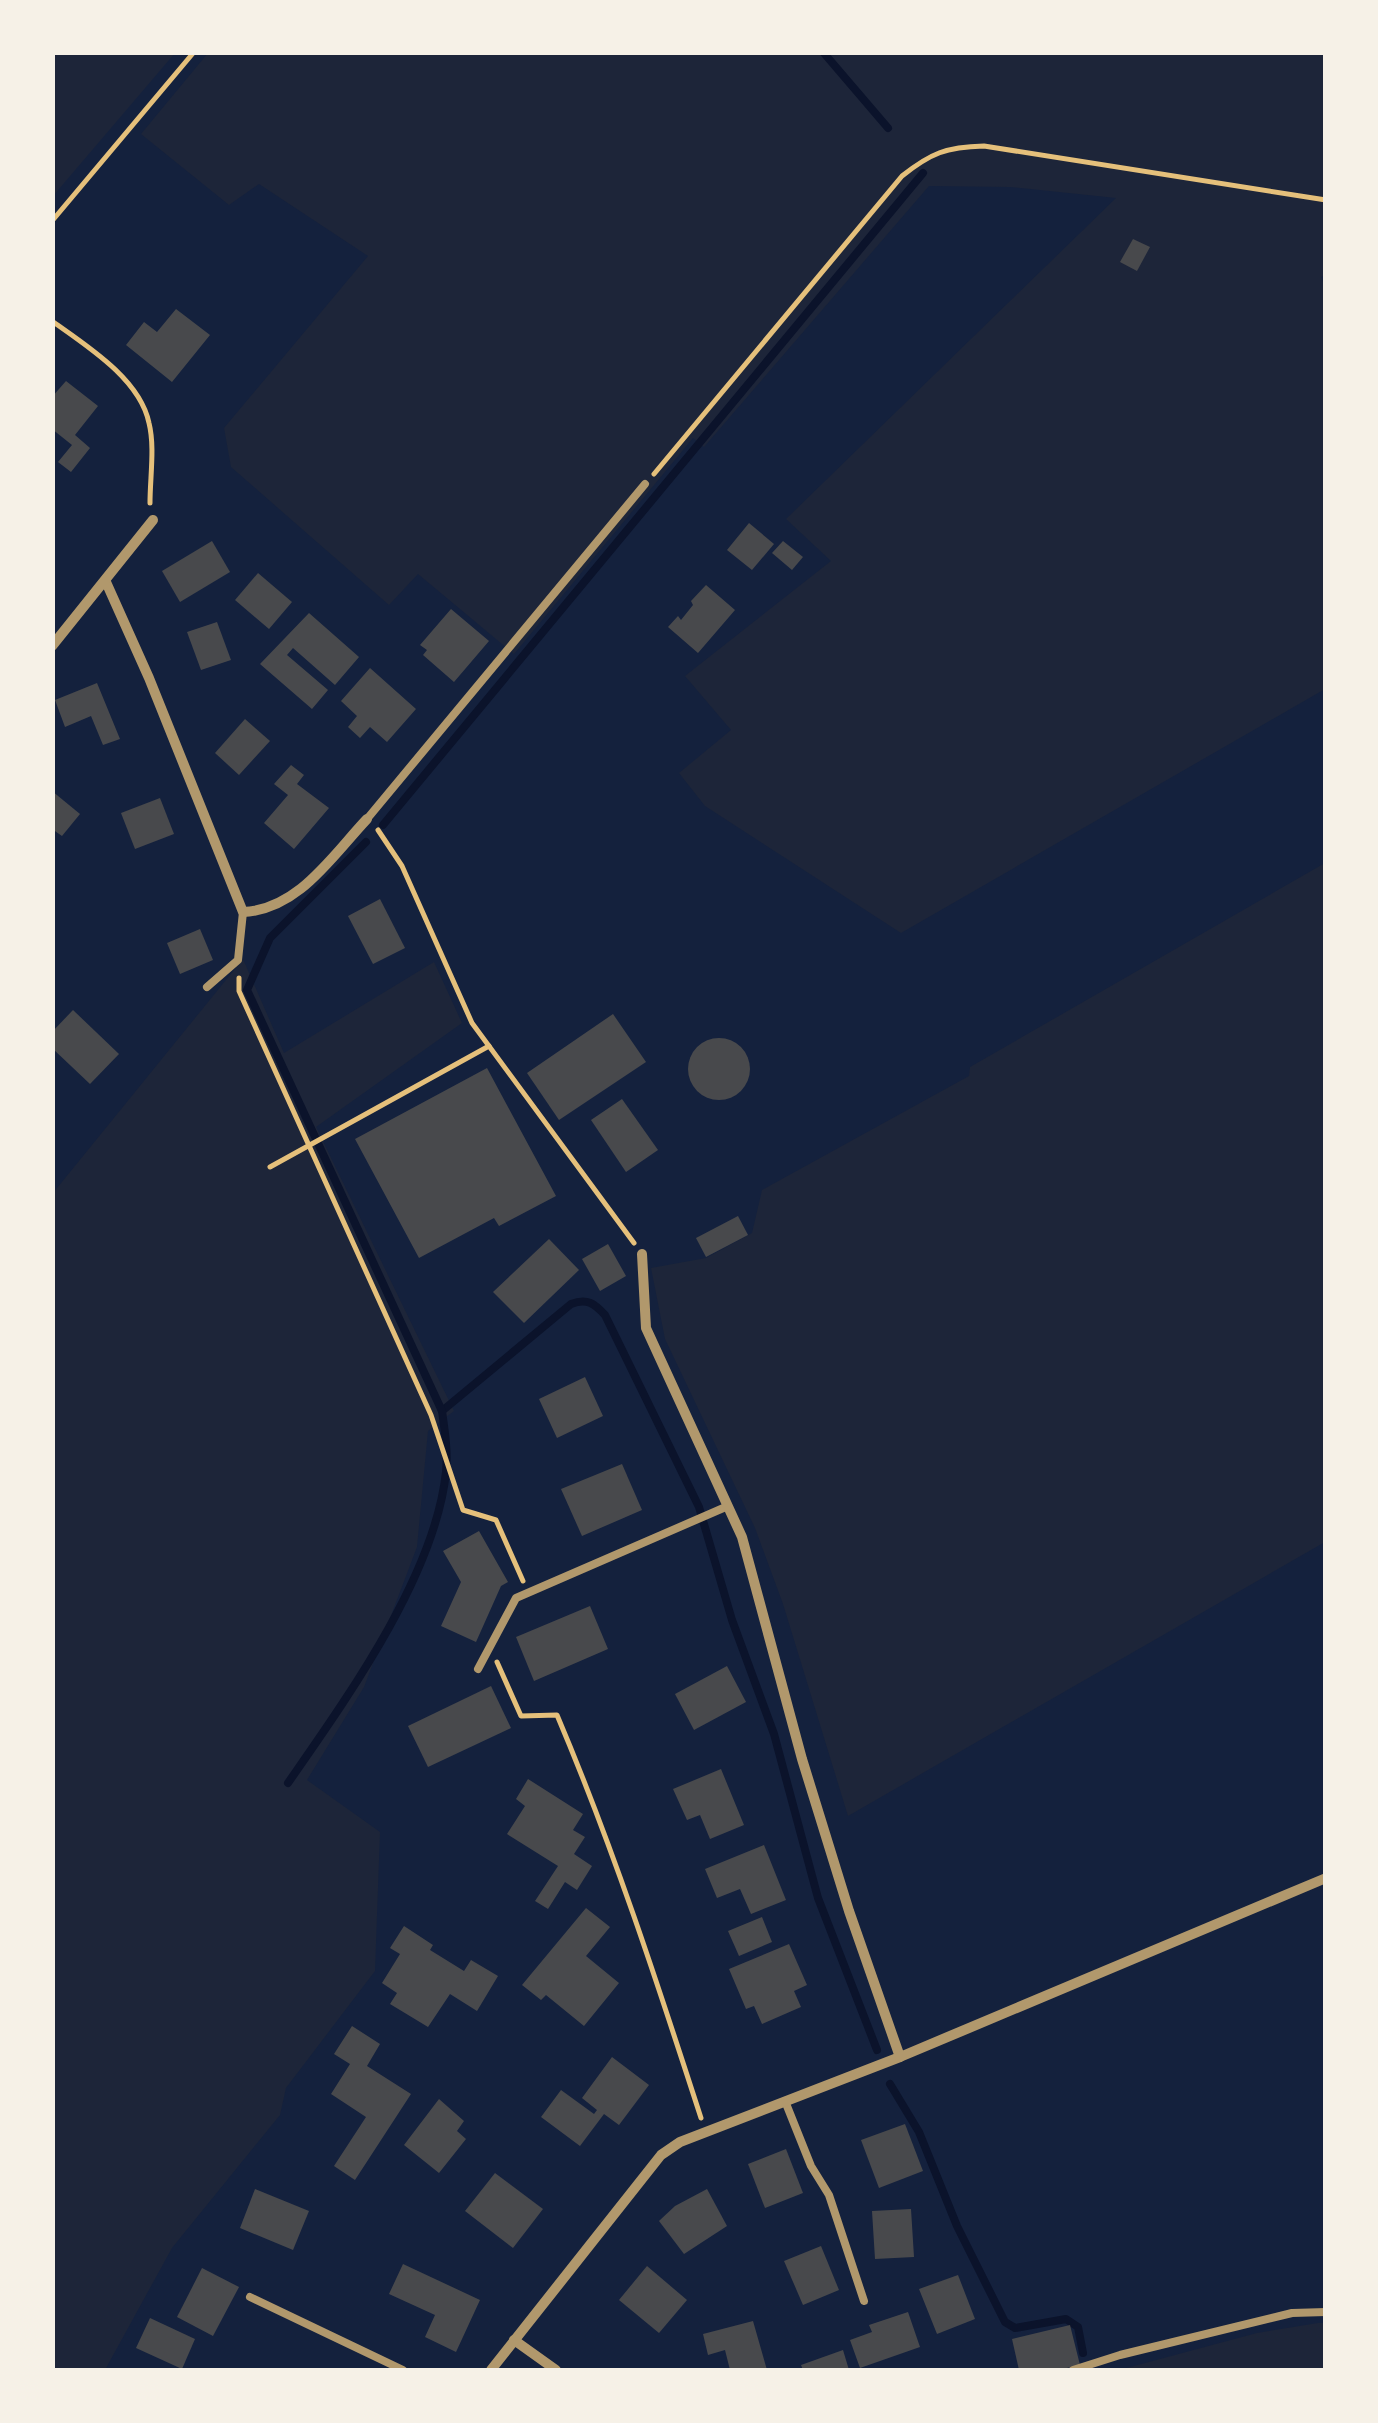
<svg xmlns="http://www.w3.org/2000/svg" width="1378" height="2423" font-family="Poppins,sans-serif">
  <style>
    .green { fill: #1d2539 }
    .lines { fill: none; stroke-linecap: round; stroke-linejoin: round }
    .stream { stroke: #0b132b; stroke-width: 8 }
    .building { fill: #48494c }
    .path { stroke: #e5c07b; stroke-width: 5 }
    .service { stroke: #b1986c; stroke-width: 8 }
    .minor { stroke: #b1986c; stroke-width: 10 }
  </style>
  <rect width="100%" height="100%" fill="#14213d"/>
  <g class="green">
    <path d="M53 52 175 53 53 196 52 53Z"/>
    <path d="M208 53H1325L1326 275 1321 277 1326 288 1325 689 901 933 705 806 679 773 731 730 685 676 831 561 786 519 1116 198 1010 187 929 186 704 447 693 438 514 654 418 574 389 605 231 467 224 428 368 256 259 184 229 205 141 134Z"/>
    <path d="M1325 863V1542L848 1816 783 1604 755 1528 665 1339 651 1268 706 1258 752 1233 762 1190 969 1076 970 1067Z"/>
    <path d="M243 959 284 1053 434 962 462 1023 316 1127 454 1411 428 1431 417 1547 364 1687 307 1780 380 1832 375 1971 286 2088 280 2115 172 2248 105 2370H53V1193Z"/>
    <path d="M1318 2323H1325V2370H1119L1257 2333Z"/>
  </g>
  <g class="lines">
    <g class="stream">
      <path d="M823 52 888 128"/>
      <path d="M383 825 923 173"/>
      <path d="M442 1411 571 1304C587 1298 594 1303 605 1315L699 1507 732 1620 774 1734 818 1898 877 2050"/>
      <path d="M288 1783C347 1698 435 1576 446 1472 448 1452 445 1432 442 1411L247 990 270 938 366 842"/>
      <path d="M890 2084 919 2132 957 2226 1005 2322 1015 2328 1066 2319 1078 2327 1083 2353"/>
    </g>
  </g>
  <g class="building">
    <path d="M1133 239 1150 247 1137 271 1120 262Z"/>
    <path d="M176 309 210 335 172 382 126 345 144 322 157 332Z"/>
    <path d="M66 381 98 406 75 435 90 448 71 472 58 462 72 445 52 429V397Z"/>
    <path d="M749 523 774 544 752 570 727 550Z"/>
    <path d="M212 541 230 572 180 602 162 571Z"/>
    <path d="M783 541 803 557 792 570 772 553Z"/>
    <path d="M258 573 292 602 269 629 235 600Z"/>
    <path d="M706 585 735 610 698 653 668 627 678 616 681 620 693 605 691 601Z"/>
    <path d="M451 609 489 641 454 682 423 655 427 650 420 645Z"/>
    <path d="M309 613 359 657 335 685 293 648 287 655 328 690 312 709 260 664Z"/>
    <path d="M217 622 231 660 201 670 187 632Z"/>
    <path d="M370 668 416 709 387 742 370 727 360 738 348 727 357 716 341 701Z"/>
    <path d="M97 683 120 739 103 745 91 716 65 727 55 700Z"/>
    <path d="M245 719 270 741 239 775 215 753Z"/>
    <path d="M291 765 304 775 297 784 329 808 294 849 264 823 288 795 274 784Z"/>
    <path d="M52 791 80 814 62 836 52 829Z"/>
    <path d="M160 798 174 834 135 849 121 813Z"/>
    <path d="M380 899 405 948 373 964 348 916Z"/>
    <path d="M200 929 213 960 180 974 167 943Z"/>
    <path d="M73 1010 119 1054 90 1084 52 1048V1032Z"/>
    <path d="M613 1014 646 1062 559 1120 527 1073Z"/>
    <circle cx="719" cy="1069" r="31"/>
    <path d="M487 1068 556 1196 499 1226 494 1218 419 1258 355 1139Z"/>
    <path d="M622 1099 658 1150 626 1172 591 1120Z"/>
    <path d="M738 1216 748 1235 706 1257 696 1238Z"/>
    <path d="M549 1239 579 1270 524 1323 493 1292Z"/>
    <path d="M608 1244 626 1276 600 1291 582 1259Z"/>
    <path d="M585 1377 603 1416 557 1438 539 1399Z"/>
    <path d="M622 1464 642 1510 582 1536 561 1489Z"/>
    <path d="M479 1531 508 1582 501 1586 476 1642 441 1626 461 1582 443 1551Z"/>
    <path d="M590 1606 608 1649 534 1681 516 1637Z"/>
    <path d="M727 1666 746 1702 694 1730 675 1694Z"/>
    <path d="M491 1686 511 1728 428 1767 408 1726Z"/>
    <path d="M721 1769 744 1825 710 1839 700 1815 687 1820 673 1789Z"/>
    <path d="M528 1779 583 1814 573 1830 585 1837 574 1854 592 1866 577 1890 565 1882 548 1909 535 1901 558 1866 507 1834 525 1806 516 1799Z"/>
    <path d="M764 1845 786 1900 751 1914 740 1889 717 1898 705 1869Z"/>
    <path d="M586 1908 610 1927 586 1956 619 1983 584 2026 546 1995 541 2000 522 1985Z"/>
    <path d="M762 1917 772 1942 739 1956 728 1931Z"/>
    <path d="M404 1926 433 1945 430 1950 464 1971 471 1960 498 1976 477 2011 450 1994 428 2027 390 2004 397 1993 382 1983 400 1954 390 1948Z"/>
    <path d="M789 1944 807 1985 794 1991 801 2007 762 2024 754 2006 746 2009 729 1969Z"/>
    <path d="M352 2026 380 2044 367 2066 411 2094 355 2180 334 2166 366 2117 331 2094 350 2064 334 2054Z"/>
    <path d="M612 2057 649 2085 619 2125 604 2114 580 2146 541 2117 561 2090 594 2114 597 2110 582 2098Z"/>
    <path d="M439 2099 464 2121 457 2131 466 2139 439 2173 404 2145Z"/>
    <path d="M905 2124 923 2171 879 2188 861 2140Z"/>
    <path d="M786 2149 803 2193 765 2208 748 2164Z"/>
    <path d="M495 2173 543 2209 513 2248 465 2211Z"/>
    <path d="M255 2189 309 2211 293 2250 240 2228Z"/>
    <path d="M707 2189 727 2226 684 2254 659 2221 675 2206Z"/>
    <path d="M911 2209 914 2257 875 2259 872 2211Z"/>
    <path d="M821 2246 839 2290 803 2305 784 2261Z"/>
    <path d="M403 2264 480 2300 456 2352 425 2337 435 2315 389 2294Z"/>
    <path d="M647 2266 687 2300 659 2333 619 2300Z"/>
    <path d="M202 2268 239 2287 213 2336 177 2317Z"/>
    <path d="M958 2275 975 2319 937 2334 919 2289Z"/>
    <path d="M908 2312 920 2347 860 2368 850 2340 872 2332 869 2325Z"/>
    <path d="M150 2318 195 2339 182 2369 136 2348Z"/>
    <path d="M753 2321 767 2370H730L725 2350 708 2355 703 2334Z"/>
    <path d="M1070 2325 1080 2365 1058 2370H1019L1012 2339Z"/>
    <path d="M843 2350 849 2370H803L801 2365Z"/>
  </g>
  <g class="lines">
    <g class="path">
      <path d="M52 221 194 52"/>
      <path d="M52 321C87 346 140 379 149 423 155 447 150 477 150 503"/>
      <path d="M654 474 902 176C931 153 946 147 984 146L1326 200"/>
      <path d="M378 830 402 866 472 1023 634 1243"/>
      <path d="M239 978V991L431 1415 463 1510 496 1520 523 1581"/>
      <path d="M270 1167 489 1046"/>
      <path d="M497 1662 521 1716 557 1715C613 1847 657 1982 701 2118"/>
    </g>
    <g class="service">
      <path d="M367 819 645 484"/>
      <path d="M207 987 238 960 243 912"/>
      <path d="M478 1669 516 1598 728 1506"/>
      <path d="M785 2101 811 2166 829 2195 864 2301"/>
      <path d="M250 2297 403 2370"/>
      <path d="M1073 2370 1120 2355 1292 2313 1326 2312"/>
    </g>
    <g class="minor">
      <path d="M106 582 149 678 243 912C298 910 332 856 367 819"/>
      <path d="M52 646 153 520"/>
      <path d="M642 1254 646 1328 742 1537 802 1759 849 1911 900 2057"/>
      <path d="M514 2340 556 2370"/>
      <path d="M491 2370 661 2155 680 2142 900 2057 1326 1878"/>
    </g>
  </g>
  <rect width="1378" height="2423" fill="none" stroke="#f6f1e7" stroke-width="110"/>
</svg>
